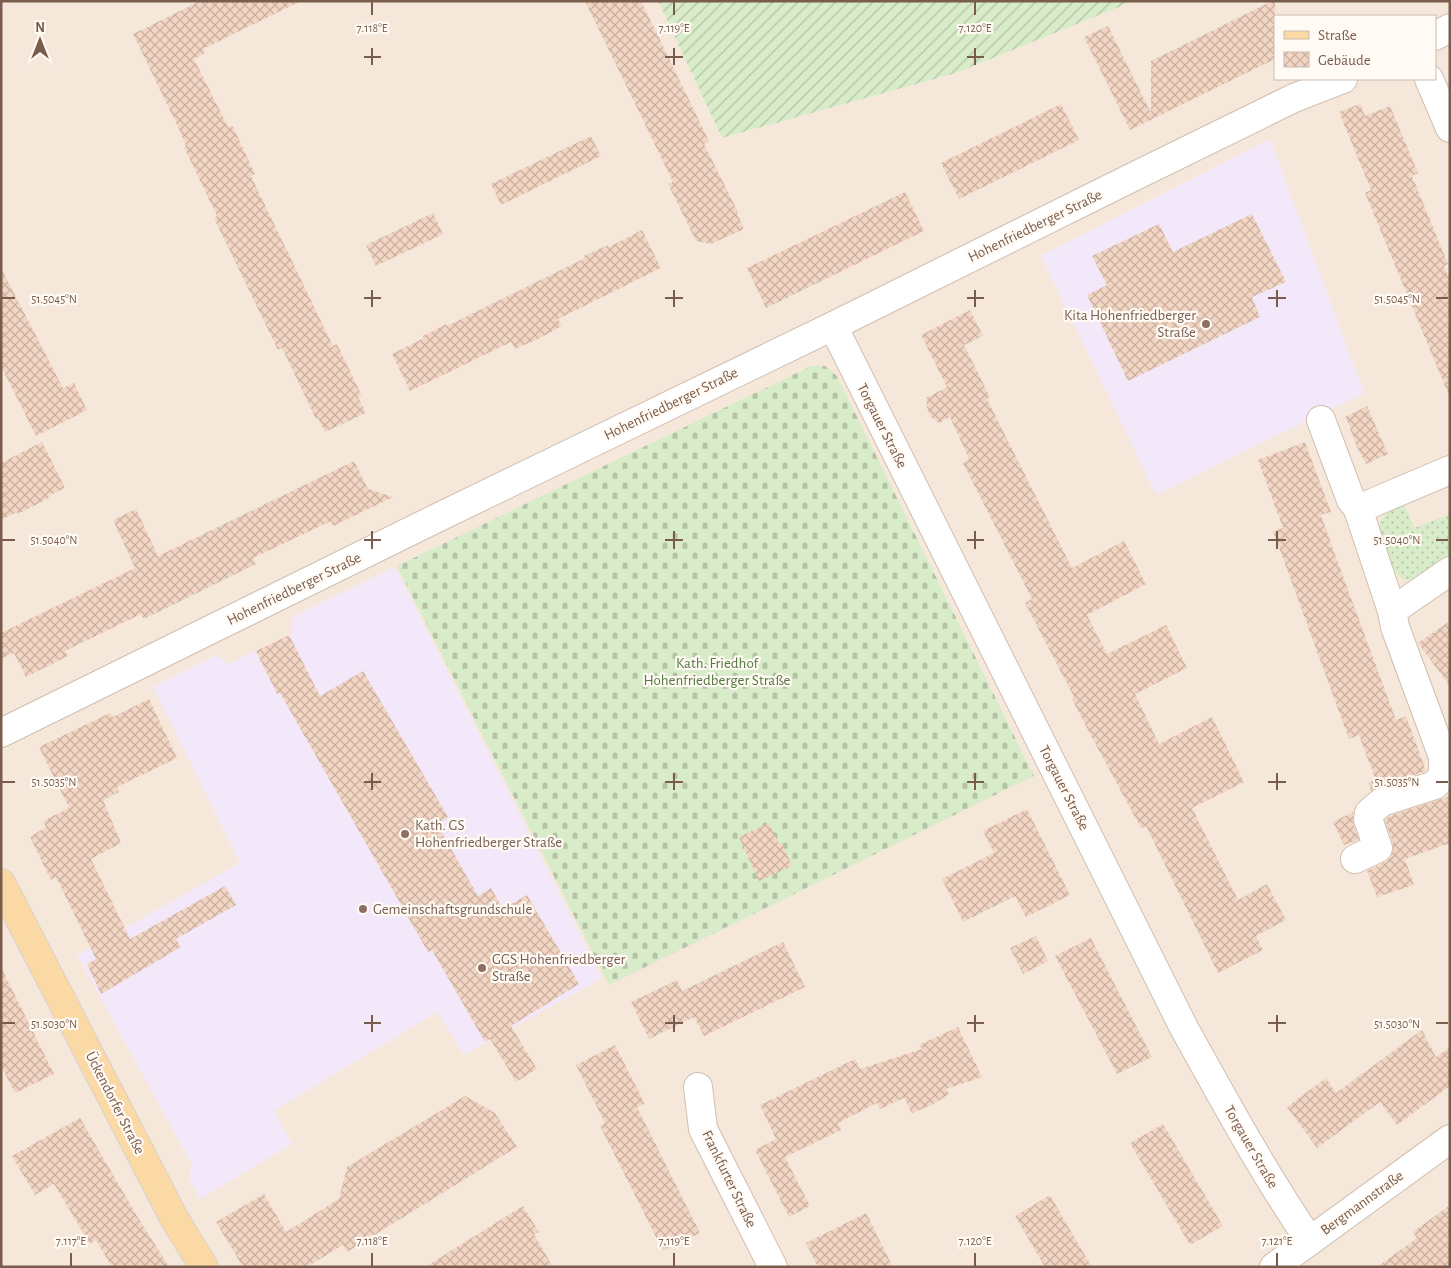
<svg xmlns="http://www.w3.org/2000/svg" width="1451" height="1268" font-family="'Alegreya Sans',sans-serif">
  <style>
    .residential { fill: #f5e8da; fill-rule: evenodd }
    .education { fill: #f3e8fa }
    .grass { fill: url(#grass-dots) }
    .cemetery { fill: url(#cemetery-stones) }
    .garden { fill: url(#garden-furrows) }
    .building { fill: url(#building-cross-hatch) }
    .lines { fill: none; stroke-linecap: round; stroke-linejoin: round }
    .minor-casing { stroke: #d1beb0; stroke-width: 30 }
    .major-casing { stroke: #dad1cd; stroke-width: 30 }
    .minor { stroke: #fff; stroke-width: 28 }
    .major { stroke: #fbd9a5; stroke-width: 28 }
    .ticks { fill: none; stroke: #7a5c4d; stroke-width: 2 }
    .education-dot { fill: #8d6e63; stroke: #fffaf3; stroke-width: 2 }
    .labels { text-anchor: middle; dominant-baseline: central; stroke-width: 4.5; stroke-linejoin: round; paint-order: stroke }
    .street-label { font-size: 15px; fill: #7a5c4d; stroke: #fffaf3 }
    .education-label { font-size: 15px; fill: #785e54; stroke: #fffaf3; text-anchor: start }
    .park-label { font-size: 15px; fill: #537a41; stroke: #fffaf3 }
    .ticks-label { font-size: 12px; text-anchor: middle; fill: #7a5c4d; stroke: #fffaf3; stroke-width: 4.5; stroke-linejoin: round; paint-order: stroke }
  </style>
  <defs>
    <pattern id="grass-dots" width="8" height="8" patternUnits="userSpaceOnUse" patternTransform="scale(1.25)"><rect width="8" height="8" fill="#d8ecc9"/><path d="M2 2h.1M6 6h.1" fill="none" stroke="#b4c2a5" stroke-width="1.8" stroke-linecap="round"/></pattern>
    <pattern id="cemetery-stones" width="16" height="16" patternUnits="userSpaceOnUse" patternTransform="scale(1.25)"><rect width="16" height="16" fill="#d8ecc9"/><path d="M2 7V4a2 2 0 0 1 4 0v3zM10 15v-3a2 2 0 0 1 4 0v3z" fill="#b4c2a5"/></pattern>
    <pattern id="garden-furrows" width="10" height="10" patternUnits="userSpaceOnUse" patternTransform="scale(1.25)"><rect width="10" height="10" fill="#d8ecc9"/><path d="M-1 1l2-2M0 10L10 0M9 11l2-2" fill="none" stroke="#b4c2a5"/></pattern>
    <pattern id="building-cross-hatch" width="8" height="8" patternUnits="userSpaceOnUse" patternTransform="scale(1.25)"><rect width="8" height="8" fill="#f3d5c3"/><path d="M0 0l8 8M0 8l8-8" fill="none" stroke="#cab0a1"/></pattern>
  </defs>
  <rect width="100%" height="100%" fill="#fdf6ec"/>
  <path class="residential" d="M1 1H658L722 138 956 73 1134 1H1450V1267H1ZM1275 16H1435V79H1275ZM825 366 837 376 1034 776Z"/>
  <g class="education">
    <path d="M1270 139 1364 393 1156 495 1041 256Z"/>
    <path d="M395 567 602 978 464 1055 437 1012 274 1111 292 1144 200 1199 189 1178 192 1165 77 955 240 863 153 687 216 655 228 664 292 633V617Z"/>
  </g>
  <path class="grass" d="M1404 504 1414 528 1450 514V559C1441 564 1426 577 1416 579 1390 586 1384 546 1378 528 1382 514 1391 509 1404 504Z"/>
  <path class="cemetery" d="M811 366H825L837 376 1034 776 609 985 397 566Z"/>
  <path class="garden" d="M658 1H1134L956 73 722 138Z"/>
  <g class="building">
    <path d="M200 1H301L203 49 205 53 194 59 228 127 232 125 255 174 251 176 333 346 337 344 362 396 358 397 366 413 325 432 318 418 316 419 282 348 278 350 214 218 217 216 184 147 186 146 180 131 133 34Z"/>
    <path d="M585 1H641L709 141 704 144 738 212 737 213 744 229 711 244 696 241 668 184 673 182Z"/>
    <path d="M1272 1H1275V59L1130 130 1084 37 1108 26 1151 113V61Z"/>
    <path d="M1061 104 1079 140 959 199 941 163Z"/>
    <path d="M1360 104 1365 116 1390 106 1418 173 1412 176 1448 264 1444 266 1450 279V398L1365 193 1371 190 1339 112Z"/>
    <path d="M591 136 601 156 501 205 491 184Z"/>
    <path d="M905 192 924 231 766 308 747 268Z"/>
    <path d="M433 213 443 234 376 266 366 245Z"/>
    <path d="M1252 214 1286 282 1252 297 1260 317 1128 381 1087 295 1107 285 1092 256 1159 224 1173 252Z"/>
    <path d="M642 230 661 268 558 319 562 326 538 339 515 349 511 342 410 391 392 354 424 338 423 336 433 331 446 324 447 326 585 258 584 256 608 245 609 247Z"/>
    <path d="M1 268 63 388 74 383 87 410 36 436 1 366Z"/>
    <path d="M970 310 983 336 964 345 990 397 987 399 1072 568 1124 541 1146 584 1087 615 1107 654 1166 625 1187 668 1135 694 1159 744 1212 717 1244 782 1192 808 1238 900 1267 884 1286 920 1256 936 1263 950 1218 973 1146 826 1141 828 1090 734 1072 699 1074 697 1025 603 1032 599 963 463 969 459 950 417 939 423 931 417 927 408 926 398 947 387 921 335Z"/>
    <path d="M1367 406 1388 454 1366 464 1354 441H1355L1350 429H1351L1345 417Z"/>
    <path d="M42 442 65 488 48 496 49 498 18 514 17 512 1 520V463Z"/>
    <path d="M1305 442 1331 512 1321 515 1337 560 1396 720 1406 716 1426 771 1377 787 1371 791 1368 783 1376 780 1367 757 1359 735 1349 739 1273 531 1283 528 1258 460Z"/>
    <path d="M354 461 368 489 393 497 333 526 331 521 253 558 256 564 144 619 141 614 65 651 68 656 26 677 14 653 1 659V633L135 568 113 520 136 509 158 556Z"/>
    <path d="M1450 621V686L1418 643Z"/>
    <path d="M289 635 320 696 363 671 448 817 437 824 478 896 491 888 503 909 527 895 579 984 511 1026 537 1069 516 1082 490 1039 485 1042 432 950 428 952 280 693 277 694 256 651Z"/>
    <path d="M149 699 177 758 117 787 119 792 103 800 121 843 91 859 130 939 225 886 236 905 176 939 181 947 101 994 87 964 96 959 56 877 51 880 30 837 46 827 43 821 69 808 39 747 110 713 113 717Z"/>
    <path d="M1450 796V843L1405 859 1414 885 1377 897 1367 871 1385 862 1390 858 1393 851V843L1385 820 1390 816Z"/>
    <path d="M1027 809 1070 895 1026 917 1015 896 963 922 942 879 994 853 983 831Z"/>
    <path d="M1353 812V824L1359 840 1344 845 1333 822Z"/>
    <path d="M769 823 779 844 782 843 792 866 759 881 739 837Z"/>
    <path d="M1036 936 1048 961 1023 974 1010 948Z"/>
    <path d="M1091 938 1152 1057 1117 1074 1055 956Z"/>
    <path d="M783 942 805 987 704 1036 694 1017 649 1039 631 1002 677 980 682 991Z"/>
    <path d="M1 967 54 1074 15 1093 1 1066Z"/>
    <path d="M958 1027 982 1077 946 1089 949 1094 932 1105 912 1113 904 1098 880 1109 877 1103 838 1123 841 1130 785 1157 810 1206 789 1217 755 1150 776 1139 760 1105 855 1059 860 1069 922 1049 919 1045Z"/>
    <path d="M1422 1030 1436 1057 1450 1047V1086L1397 1125 1380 1102 1317 1148 1287 1107 1326 1078 1336 1093Z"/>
    <path d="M615 1045 645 1104 637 1107 700 1233 663 1251 600 1126 605 1123 576 1065Z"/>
    <path d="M465 1096 495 1113 517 1147 347 1252 343 1245 307 1267H243L216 1222 264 1194 286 1232 339 1199 347 1167Z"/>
    <path d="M80 1118 137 1216 169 1267H112L96 1240 90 1244 54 1184 35 1195 12 1156Z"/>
    <path d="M1163 1124 1223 1226 1190 1245 1130 1143Z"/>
    <path d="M1050 1195 1080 1247 1092 1267H1045L1015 1216Z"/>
    <path d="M1450 1205V1267H1377L1417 1238 1413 1232Z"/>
    <path d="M523 1206 539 1232 534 1234 553 1267H425Z"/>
    <path d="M866 1213 893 1267H818L806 1243Z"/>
  </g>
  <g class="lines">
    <g class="minor-casing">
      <g id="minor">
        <path d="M1435 36 1450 28"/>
        <path d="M1429 79 1450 128"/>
        <path d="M833 326 1184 1028C1224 1100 1263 1172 1310 1241"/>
        <path d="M1321 420 1351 500 1358 509"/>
        <path d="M1392 611 1450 571"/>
        <path d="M1 733 437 518 833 326 1137 175 1294 98 1343 79"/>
        <path d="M1355 859 1378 848 1368 819 1369 813 1382 802 1435 785 1443 775V757L1395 627 1392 611 1358 509 1450 470"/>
        <path d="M698 1087 703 1129 773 1267"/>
        <path d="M1274 1267 1450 1139"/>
      </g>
    </g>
    <g class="major-casing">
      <path id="major" d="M1 883 174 1218 204 1267"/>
    </g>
    <use href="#minor" class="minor"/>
    <use href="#major" class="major"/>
  </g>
  <path class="ticks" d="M372 2V15M674 2V15M975 2V15M372 48V65M674 48V65M975 48V65M364 57H381M665 57H683M967 57H984M372 290V307M674 290V307M975 290V307M1277 290V307M2 298H15M364 298H381M665 298H683M967 298H984M1268 298H1286M1436 298H1448M372 531V549M674 531V549M975 531V549M1277 531V549M2 540H15M364 540H381M665 540H683M967 540H984M1268 540H1286M1436 540H1448M372 773V790M674 773V790M975 773V790M1277 773V790M2 782H15M364 782H381M665 782H683M967 782H984M1268 782H1286M1436 782H1448M372 1015V1032M674 1015V1032M975 1015V1032M1277 1015V1032M2 1023H15M364 1023H381M665 1023H683M967 1023H984M1268 1023H1286M1436 1023H1448M71 1253V1266M372 1253V1266M674 1253V1266M975 1253V1266M1277 1253V1266"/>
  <g class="education-dot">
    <circle cx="1206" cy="324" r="5"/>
    <circle cx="405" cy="834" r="5"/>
    <circle cx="363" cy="909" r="5"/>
    <circle cx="482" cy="968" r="5"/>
  </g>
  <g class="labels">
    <g class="street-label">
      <text transform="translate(1035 226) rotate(-26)">Hohenfriedberger Straße</text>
      <text transform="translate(671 404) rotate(-26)">Hohenfriedberger Straße</text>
      <text transform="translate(882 426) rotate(63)">Torgauer Straße</text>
      <text transform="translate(294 589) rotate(-26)">Hohenfriedberger Straße</text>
      <text transform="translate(1064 788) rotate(63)">Torgauer Straße</text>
      <text transform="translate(115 1103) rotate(63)">Ückendorfer Straße</text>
      <text transform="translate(1251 1147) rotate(60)">Torgauer Straße</text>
      <text transform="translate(729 1179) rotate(64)">Frankfurter Straße</text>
      <text transform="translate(1362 1203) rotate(-36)">Bergmannstraße</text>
    </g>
    <g class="education-label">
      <text x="1196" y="315" text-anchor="end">Kita Hohenfriedberger<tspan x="1196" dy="17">Straße</tspan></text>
      <text x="415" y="825">Kath. GS<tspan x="415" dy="17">Hohenfriedberger Straße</tspan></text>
      <text x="373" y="909">Gemeinschaftsgrundschule</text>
      <text x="492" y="959">GGS Hohenfriedberger<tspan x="492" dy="17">Straße</tspan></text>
    </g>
    <g class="park-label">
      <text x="717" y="663">Kath. Friedhof<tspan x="717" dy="17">Hohenfriedberger Straße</tspan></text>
    </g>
  </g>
  <g class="ticks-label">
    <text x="372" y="32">7.118°E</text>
    <text x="674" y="32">7.119°E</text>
    <text x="975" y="32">7.120°E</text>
    <text x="54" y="303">51.5045°N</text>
    <text x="1397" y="303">51.5045°N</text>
    <text x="54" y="544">51.5040°N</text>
    <text x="1397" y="544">51.5040°N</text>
    <text x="54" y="786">51.5035°N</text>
    <text x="1397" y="786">51.5035°N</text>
    <text x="54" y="1028">51.5030°N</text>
    <text x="1397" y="1028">51.5030°N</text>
    <text x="71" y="1245">7.117°E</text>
    <text x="372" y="1245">7.118°E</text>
    <text x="674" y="1245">7.119°E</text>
    <text x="975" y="1245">7.120°E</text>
    <text x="1277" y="1245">7.121°E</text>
  </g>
  <rect width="1451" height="1268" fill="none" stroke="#7a5c4d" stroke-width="5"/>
  <rect x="1274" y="15" width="162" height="65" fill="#fffaf3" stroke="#cabbb1"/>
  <rect x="1284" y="31" width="25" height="8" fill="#fbd9a5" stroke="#cabbb1"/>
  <text x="1318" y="40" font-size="15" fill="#7a5c4d">Straße</text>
  <rect x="1284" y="52" width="25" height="15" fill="url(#building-cross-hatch)" stroke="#cabbb1"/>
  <text x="1318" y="65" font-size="15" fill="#7a5c4d">Gebäude</text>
  <g transform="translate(40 40)" stroke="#fffaf3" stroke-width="4" paint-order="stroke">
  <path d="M0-4L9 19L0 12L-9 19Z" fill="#7a5c4d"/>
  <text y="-8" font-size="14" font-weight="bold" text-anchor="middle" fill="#7a5c4d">N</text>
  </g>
</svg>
